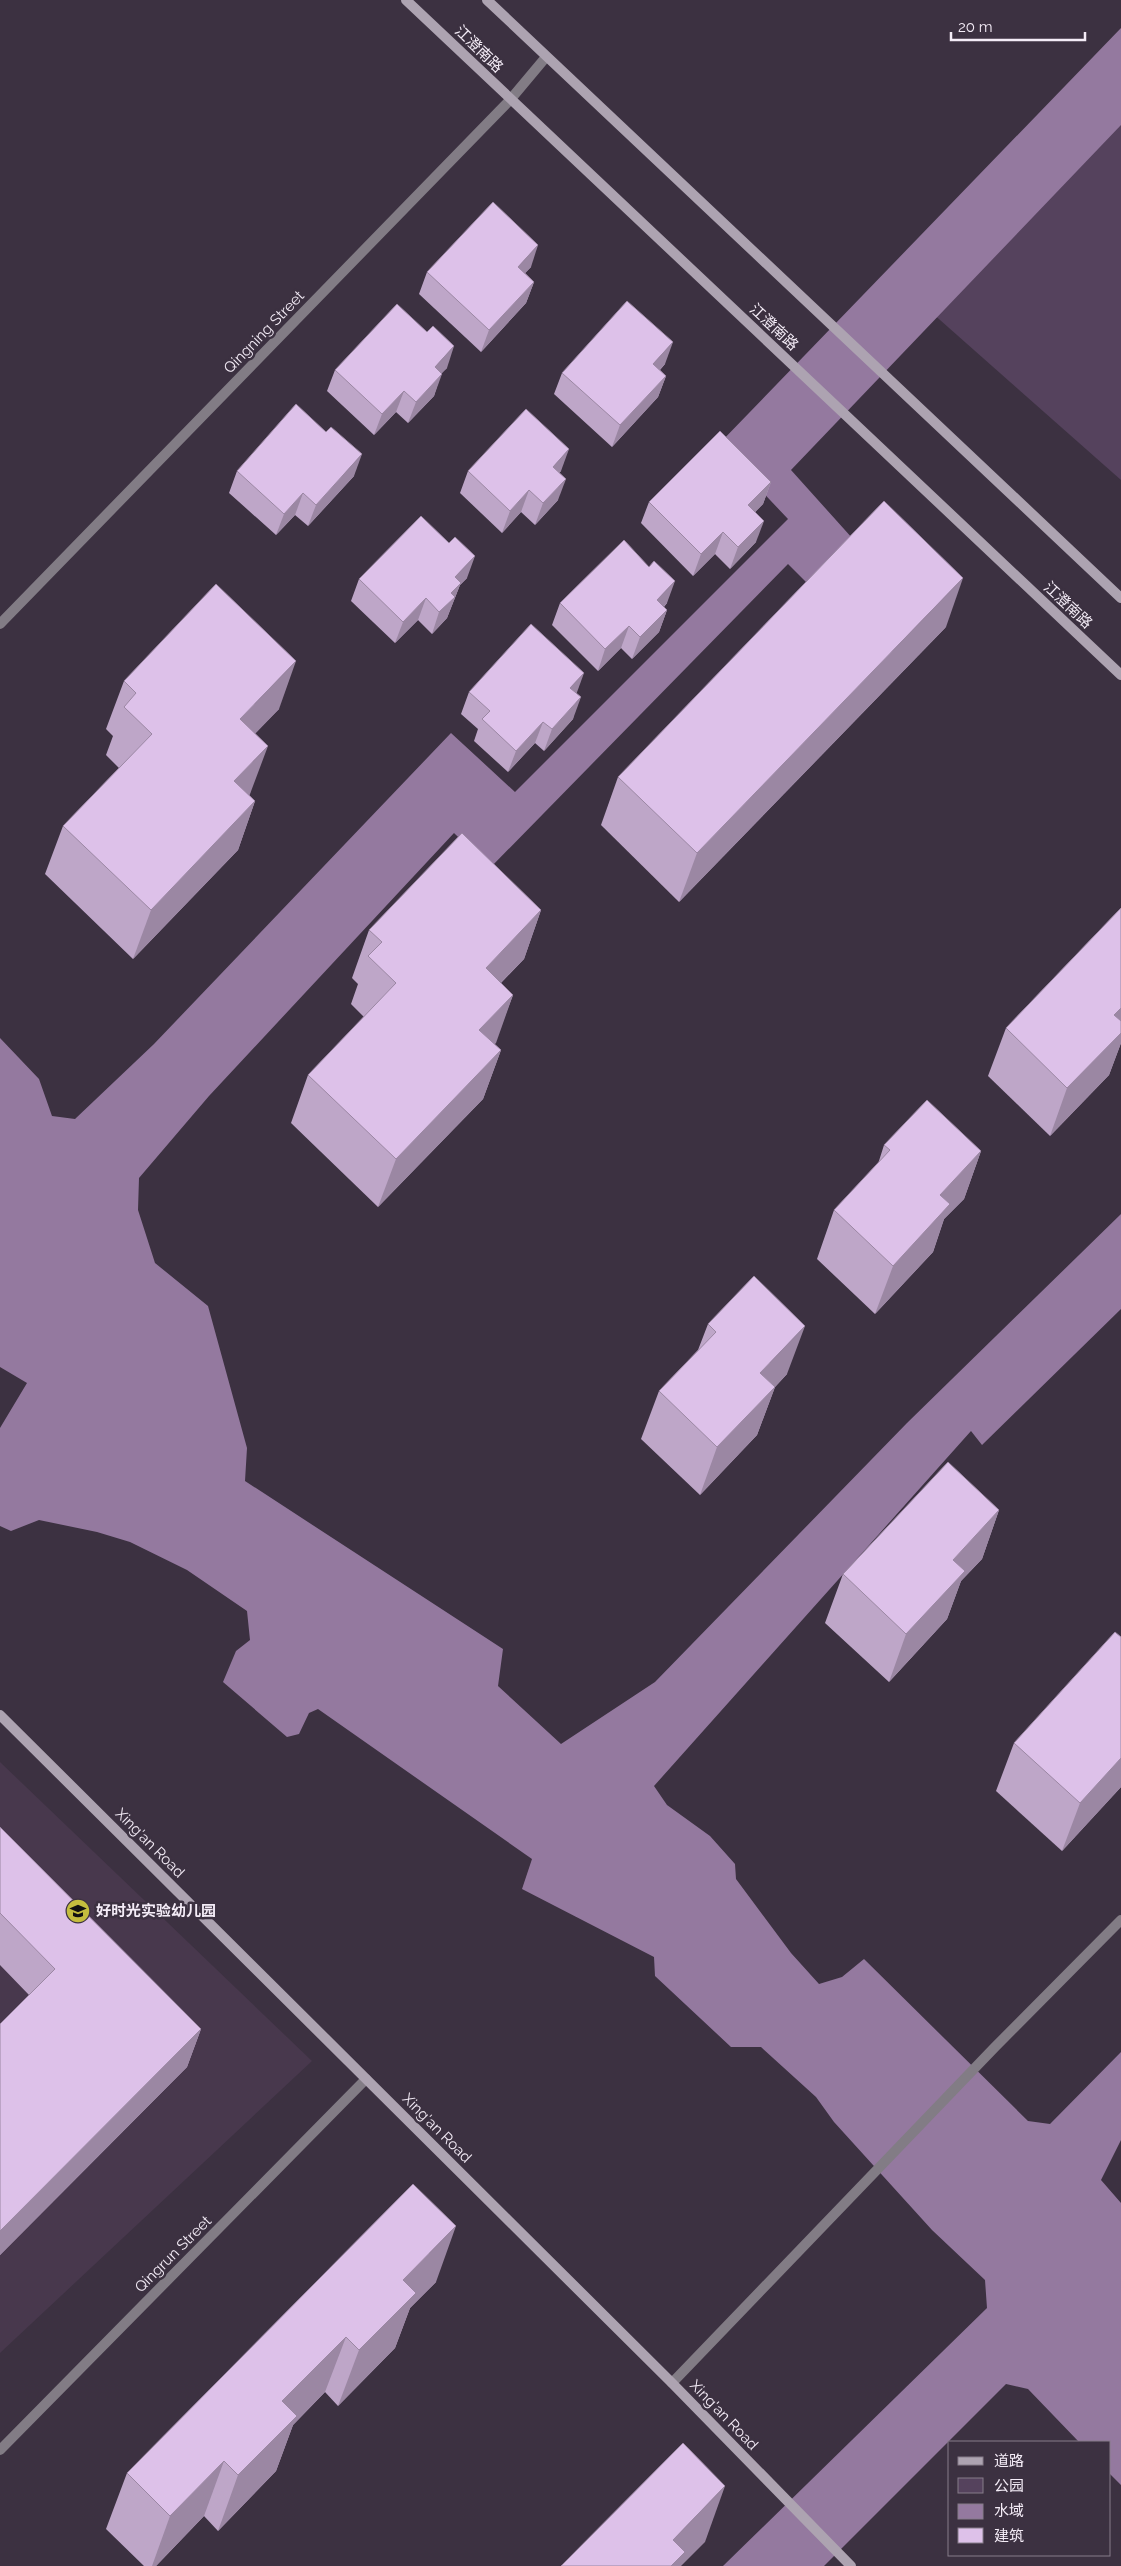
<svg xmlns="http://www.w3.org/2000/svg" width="1121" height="2566" font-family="Raleway,'Noto Sans SC',sans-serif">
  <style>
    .built { fill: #48384d }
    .green { fill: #55425d }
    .water { fill: #94799f }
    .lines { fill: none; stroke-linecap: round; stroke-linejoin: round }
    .street { stroke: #827c85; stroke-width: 10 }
    .secondary { stroke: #ada3b1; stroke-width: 10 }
    .wall { fill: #bea6c8 }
    .shaded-wall { fill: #9b87a3 }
    .building { fill: #ddc1e9; stroke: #9b87a3 }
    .labels { text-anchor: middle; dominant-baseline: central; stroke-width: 5; stroke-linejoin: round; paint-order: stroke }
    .street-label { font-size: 15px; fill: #f4ecf7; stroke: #3c3141 }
    .poi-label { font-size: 15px; font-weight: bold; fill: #f4ecf7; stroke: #3c3141; text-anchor: start }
  </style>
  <rect width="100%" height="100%" fill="#3c3141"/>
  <path class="built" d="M0 1762 312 2061 0 2353Z"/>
  <path class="green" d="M1121 81V480L931 312Z"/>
  <path class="water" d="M1121 28V125L791 470 853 539 807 583 788 564 490 868 454 833 209 1096 139 1178 138 1210 155 1263 208 1306 247 1448 245 1481 503 1649 498 1686 561 1744 655 1682 907 1423 1121 1214V1309L982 1445 971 1431 654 1786 667 1805 710 1836 735 1864 736 1879 791 1953 819 1984 842 1977 864 1959 1028 2121 1050 2124 1121 2052V2140L1101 2180 1121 2203V2485L1110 2474V2442H1079L1028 2389 1006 2384 824 2566H723L987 2308 985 2280 932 2230 834 2122 816 2097 761 2047H731L655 1976 654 1957 522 1889 532 1859 318 1709 309 1713 299 1734 287 1737 223 1682 236 1651 250 1640 247 1611 187 1570 130 1542 97 1532 39 1520 11 1531 0 1526V1428L27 1383 0 1367V1038L39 1079 52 1116 75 1119 154 1044 451 733 515 792 788 519 718 445Z"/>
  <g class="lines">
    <g class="street">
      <path d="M0 624 510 100 546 57"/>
      <path d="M672 2383 995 2047 1121 1920"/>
      <path d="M0 2450 366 2079"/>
    </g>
    <g class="secondary">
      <path d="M406 0 1121 675"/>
      <path d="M487 0 1121 598"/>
      <path d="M0 1715 672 2383 851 2566"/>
    </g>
  </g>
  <g class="wall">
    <path d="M531 267 525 273 534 282 526 303 481 352 419 294 427 272Z"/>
    <path d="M665 364 660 370 666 376 658 397 612 447 554 394 562 373Z"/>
    <path d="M447 368 441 373 434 396 408 423 396 412 374 435 327 391 335 370Z"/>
    <path d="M237 471 354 476 308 526 295 515 276 535 229 493Z"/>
    <path d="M468 471H561L559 473 558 500 535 525 521 512 502 533 460 493Z"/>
    <path d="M771 482 763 504 755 512 756 542 730 569 715 554 693 576 641 523 649 502Z"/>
    <path d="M467 578 460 585 447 618 432 634 418 620 395 643 351 601 359 579Z"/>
    <path d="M560 603H667L664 607 667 610 659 632 632 659 621 648 598 671 552 625Z"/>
    <path d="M946 627 679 902 601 825 618 777Z"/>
    <path d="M124 681 279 709 255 733 250 794 249 795 255 801 238 850 133 959 45 874 63 826 119 768 106 755 113 736 106 729Z"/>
    <path d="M469 692 577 694 573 719 544 751 535 743 508 772 474 741 478 729 461 714Z"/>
    <path d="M1121 908V1043L1109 1075 1050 1136 988 1076 1006 1028Z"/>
    <path d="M541 910 524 959 501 983 513 995 494 1044 501 1050 483 1099 378 1207 291 1123 308 1075 364 1017 351 1004 358 984 352 978 369 930Z"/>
    <path d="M884 1145 981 1151 964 1199 944 1219 933 1252 875 1314 817 1259 834 1210 878 1164Z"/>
    <path d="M708 1324 787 1374 775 1387 757 1435 700 1495 641 1439 659 1391 698 1350Z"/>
    <path d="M999 1510 982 1559 961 1581 947 1619 889 1682 825 1623 843 1574Z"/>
    <path d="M1014 1743 1121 1787 1062 1851 996 1791Z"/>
    <path d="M0 1827 201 2029 187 2067 0 2255V2024L29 1995 0 1965Z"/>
    <path d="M413 2184 436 2282 410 2308 395 2348 338 2406 325 2392 293 2425 276 2471 218 2531 204 2516 156 2566H144L106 2529 127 2473Z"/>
  </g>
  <g class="shaded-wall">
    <path d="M538 245 531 267 510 289 518 267Z"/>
    <path d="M534 282 526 303 481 352 489 330Z"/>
    <path d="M673 342 665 364 645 386 653 364Z"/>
    <path d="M454 346 447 368 427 389 435 367Z"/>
    <path d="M442 374 434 396 408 423 416 402Z"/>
    <path d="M666 376 658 397 612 447 620 425Z"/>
    <path d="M404 391 396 412 374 435 382 414Z"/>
    <path d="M569 449 561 471 545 488 553 467Z"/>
    <path d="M362 454 354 476 308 526 316 505Z"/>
    <path d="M566 479 558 500 535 525 543 503Z"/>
    <path d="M771 482 763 504 741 527 748 505Z"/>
    <path d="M529 490 521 512 502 533 510 511Z"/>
    <path d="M303 493 295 515 276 535 284 514Z"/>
    <path d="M764 521 756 542 730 569 738 547Z"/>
    <path d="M723 532 715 554 693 576 701 554Z"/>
    <path d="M475 556 467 578 460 585 447 618 432 634 439 612 455 577Z"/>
    <path d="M963 578 946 627 679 902 697 853Z"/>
    <path d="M675 581 667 603 649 622 657 600Z"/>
    <path d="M426 598 418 620 395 643 403 622Z"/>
    <path d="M667 610 659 632 632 659 640 637Z"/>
    <path d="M629 626 621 648 598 671 605 649Z"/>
    <path d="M296 661 279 709 223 767 240 719Z"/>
    <path d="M584 673 576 695 570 688Z"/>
    <path d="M581 697 573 719 544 751 552 729Z"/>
    <path d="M543 722 535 743 508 772 516 751Z"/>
    <path d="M268 746 250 794 216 829 234 781Z"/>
    <path d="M255 801 238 850 133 959 151 910Z"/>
    <path d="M541 910 524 959 468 1016 486 968Z"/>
    <path d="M513 995 496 1043 462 1078 479 1030Z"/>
    <path d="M1121 1008V1043L1109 1075 1050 1136 1067 1088 1114 1015Z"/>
    <path d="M501 1050 483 1099 378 1207 396 1159Z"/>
    <path d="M981 1151 964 1199 944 1219 933 1252 875 1314 893 1266 940 1195Z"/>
    <path d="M805 1326 787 1374 775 1387 757 1435 700 1495 717 1447 760 1373Z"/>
    <path d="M999 1510 982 1559 961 1581 947 1619 889 1682 906 1634 953 1560Z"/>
    <path d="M1121 1743V1787L1062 1851 1080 1803Z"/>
    <path d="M201 2029 187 2067 0 2255V2231Z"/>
    <path d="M456 2226 436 2282 410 2308 395 2348 338 2406 359 2350 403 2280Z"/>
    <path d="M346 2337 325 2392 293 2425 276 2471 218 2531 238 2475 282 2401Z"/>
    <path d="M224 2461 204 2516 156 2566H152L170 2516Z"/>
    <path d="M725 2486 705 2542 681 2566H663L673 2540Z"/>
  </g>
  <g class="building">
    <path d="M493 202 538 245 518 267 534 282 489 330 427 272Z"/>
    <path d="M627 301 673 342 653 364 666 376 620 425 562 373Z"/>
    <path d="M397 304 427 332 433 326 454 346 435 367 442 374 416 402 404 391 382 414 335 370Z"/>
    <path d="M296 404 326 432 331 427 362 454 316 505 303 493 284 514 237 471Z"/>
    <path d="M526 409 569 449 553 467 566 479 543 503 529 490 510 511 468 471Z"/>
    <path d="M720 431 771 482 748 505 764 521 738 547 723 532 701 554 649 502Z"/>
    <path d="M884 501 963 578 697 853 618 777Z"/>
    <path d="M421 516 449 543 455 537 475 556 455 577 461 583 451 593 455 597 439 612 426 598 403 622 359 579Z"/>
    <path d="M624 540 649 567 654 561 675 581 657 600 667 610 640 637 629 626 605 649 560 603Z"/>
    <path d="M216 584 296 661 240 719 268 746 234 781 255 801 151 910 63 826 152 734 124 707 136 693 124 681Z"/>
    <path d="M531 624 584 673 570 688 581 697 552 729 543 722 516 751 482 719 490 711 469 692Z"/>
    <path d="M462 833 541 910 486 968 513 995 479 1030 501 1050 396 1159 308 1075 396 983 368 956 382 942 369 930Z"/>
    <path d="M1121 908V1008L1114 1015 1121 1021V1033L1067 1088 1006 1028Z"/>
    <path d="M927 1100 981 1151 940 1195 950 1204 893 1266 834 1210 890 1150 884 1145Z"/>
    <path d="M754 1276 805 1326 760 1373 775 1387 717 1447 659 1391 716 1332 708 1324Z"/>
    <path d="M948 1462 999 1510 953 1560 965 1571 906 1634 843 1574Z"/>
    <path d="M1115 1632 1121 1637V1758L1080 1803 1014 1743Z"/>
    <path d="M0 1827 201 2029 0 2231V2024L55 1969 0 1913Z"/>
    <path d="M413 2184 456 2226 403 2280 416 2293 359 2350 346 2337 282 2401 297 2416 238 2475 224 2461 170 2516 127 2473Z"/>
    <path d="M683 2443 725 2486 673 2540 685 2552 671 2566H561Z"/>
  </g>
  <defs>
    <g id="school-disc" transform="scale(1.25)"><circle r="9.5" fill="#c4bd3e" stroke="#3c3141"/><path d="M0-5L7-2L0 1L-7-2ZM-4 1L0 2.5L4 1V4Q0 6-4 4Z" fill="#111"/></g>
  </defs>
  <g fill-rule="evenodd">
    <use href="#school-disc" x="78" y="1911"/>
  </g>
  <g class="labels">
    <g class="street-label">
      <text transform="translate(479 49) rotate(44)">江澄南路</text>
      <text transform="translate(774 327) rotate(43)">江澄南路</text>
      <text transform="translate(264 332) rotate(-46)">Qingning Street</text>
      <text transform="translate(1068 605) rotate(43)">江澄南路</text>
      <text transform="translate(150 1843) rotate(45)">Xing'an Road</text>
      <text transform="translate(437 2128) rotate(45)">Xing'an Road</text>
      <text transform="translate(173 2254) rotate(-45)">Qingrun Street</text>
      <text transform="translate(724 2415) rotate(46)">Xing'an Road</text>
    </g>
    <g class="poi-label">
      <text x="96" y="1911">好时光实验幼儿园</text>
    </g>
  </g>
  <rect x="948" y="2441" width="162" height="115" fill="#3c3141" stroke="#867c8a"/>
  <rect x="958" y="2457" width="25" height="8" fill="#ada3b1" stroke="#867c8a"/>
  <text x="994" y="2466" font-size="15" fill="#f4ecf7">道路</text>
  <rect x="958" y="2478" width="25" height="15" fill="#55425d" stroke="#867c8a"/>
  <text x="994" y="2491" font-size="15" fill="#f4ecf7">公园</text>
  <rect x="958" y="2504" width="25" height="15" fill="#94799f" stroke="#867c8a"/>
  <text x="994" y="2516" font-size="15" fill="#f4ecf7">水域</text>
  <rect x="958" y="2528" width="25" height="15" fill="#ddc1e9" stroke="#867c8a"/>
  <text x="994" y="2541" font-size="15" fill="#f4ecf7">建筑</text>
  <path d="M951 32v8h134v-8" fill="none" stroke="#f4ecf7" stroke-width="2.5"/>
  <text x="958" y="32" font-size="15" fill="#f4ecf7" stroke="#3c3141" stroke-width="4" paint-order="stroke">20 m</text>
</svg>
